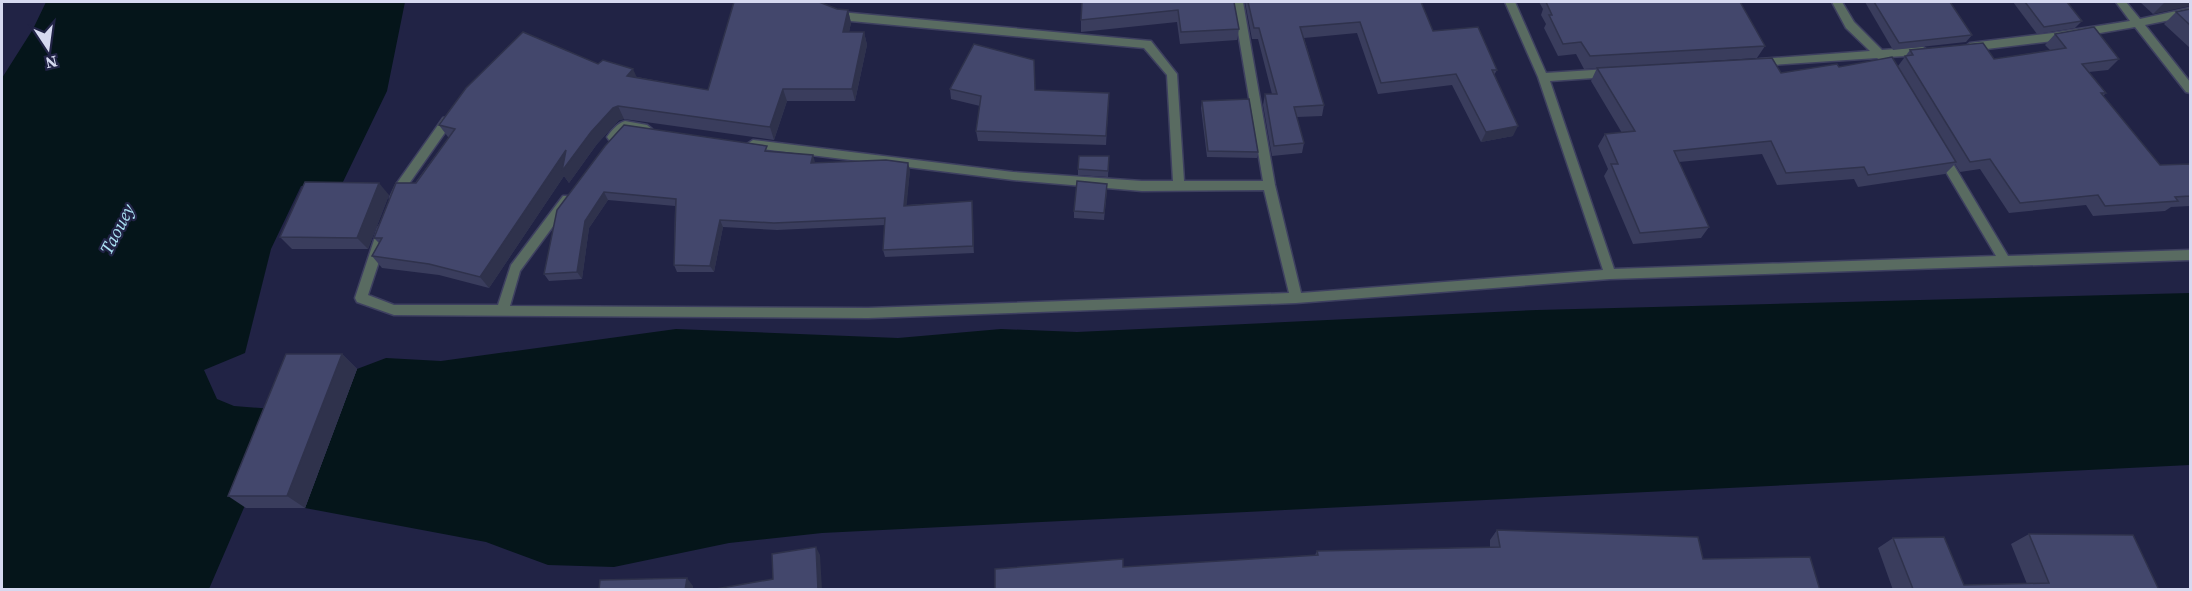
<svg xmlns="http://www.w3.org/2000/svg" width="2192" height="591" font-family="'Source Serif 4',serif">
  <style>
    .water { fill: #05151a }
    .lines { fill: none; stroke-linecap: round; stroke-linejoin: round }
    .minor-casing { stroke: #3e4060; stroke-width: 3 }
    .minor { fill: #596b61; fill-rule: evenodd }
    .wall { fill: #3a3d5d }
    .shaded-wall { fill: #2f324c }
    .building { fill: #43476c; stroke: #2f324c; stroke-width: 1.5 }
    .labels { text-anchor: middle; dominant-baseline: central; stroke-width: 4.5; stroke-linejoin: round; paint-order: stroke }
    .water-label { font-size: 18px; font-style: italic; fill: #abe2f3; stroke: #212345 }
  </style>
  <rect width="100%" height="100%" fill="#212345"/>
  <g class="water">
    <path d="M46 2H405L387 91 341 186H301L271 249 245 353 204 370 217 399 234 406 286 410 209 589H2V78L33 29Z"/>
    <path d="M2190 293V465L822 533 729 543 614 567 548 565 486 542 305 508 357 369 386 358 441 361 676 329 898 338 1001 329 1077 332 1537 310Z"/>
  </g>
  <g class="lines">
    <g class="minor-casing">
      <g id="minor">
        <path d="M1233 2H1243L1275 185 1301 293 1603 270 1538 77 1505 2H1515L1546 73 1608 69 1613 73 1608 77 1550 81 1614 269 1996 256 1936 155 1942 151 1946 152 2008 256 2190 250V260L1610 279 1296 303 868 318 394 315 357 302 355 298 378 228 380 225H388L390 228 368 295 394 305H498L511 265 563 196H571L573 199 571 202 520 271 510 306 868 308 1289 293 1264 190 1142 191 1013 180 753 148 747 144 753 140 1013 172 1142 181H1173L1167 75 1144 48 840 20 835 16 840 12 1151 41 1177 74 1184 181H1263Z"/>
        <path d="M1832 2H1842L1854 22 1882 50 1923 47 1928 51 1923 55 1888 57 1887 61 1883 62 1877 58 1756 66 1755 63 1756 60 1760 59 1870 51 1846 28Z"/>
        <path d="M2116 2H2126L2140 19 2190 8V16L2145 25 2190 82V93L2186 92 2135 27 2053 41 1970 51 1965 47 1970 43 2053 33 2130 21Z"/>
        <path d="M447 117 451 118 452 121 451 124 406 188 400 201H392L390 198 397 183 443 118Z"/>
        <path d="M625 121 647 125 652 129 647 133 627 130 617 140H609L607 137C611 131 618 123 625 121Z"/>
      </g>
    </g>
    <use href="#minor" class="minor"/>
  </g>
  <g class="wall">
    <path d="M1234 2 1239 29 1237 40 1180 44 1177 22 1081 32V20Z"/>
    <path d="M1245 2H1421L1433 31 1497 70 1494 75 1513 136 1481 142 1452 85 1378 94 1357 33 1304 38 1324 105 1322 116 1297 117 1304 143 1302 153 1272 156 1263 105 1265 94H1272L1258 39H1252Z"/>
    <path d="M1539 2H1740L1765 46 1757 58 1584 69 1576 54 1558 56 1544 28 1546 24 1541 15 1543 9Z"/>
    <path d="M1865 2H1950L1972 35 1966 42 1893 50Z"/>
    <path d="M2013 2H2067L2082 21 2075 28 2037 34Z"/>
    <path d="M2140 2H2190L2153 14Z"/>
    <path d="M824 4 837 9 848 10 851 23 849 32H864L867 45 855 101H787L774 140 624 119 619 120 597 144 569 183 564 176 489 288 439 275 382 268 372 256 379 243 374 238 449 137H448L439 125 598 64 637 77 708 90Z"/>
    <path d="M2190 9V48L2164 24 2176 12Z"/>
    <path d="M2055 34 2119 59 2108 70 2089 72 2106 93 2103 96 2160 165 2190 164V206L2171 207 2165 211 2093 216 2086 205 2009 213 1980 169 1960 172 1955 164 1945 174 1858 187 1854 179 1777 185 1762 154 1679 162 1709 227 1701 238 1633 244 1604 176 1608 169 1598 146 1605 134 1622 133 1591 81 1597 68 1781 73 1839 67 1898 66 1910 50 1994 59 2050 50 2045 45Z"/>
    <path d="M950 89 1036 90 1109 93 1106 145 978 141 976 131 980 106 951 99Z"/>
    <path d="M1202 101 1258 152 1257 158 1207 157 1201 108Z"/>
    <path d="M605 146 769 151 815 163 910 170 906 205 972 201 974 253 885 257 883 250 885 225 777 230 723 227 714 272H677L674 265 675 206 608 200 589 228 582 279 549 281 544 274Z"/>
    <path d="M1109 156 1108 177 1078 175V169Z"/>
    <path d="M1107 190 1104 220 1074 218V211Z"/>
    <path d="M389 195 368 249H292L280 237Z"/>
    <path d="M342 354 357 369 305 508H246L228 496Z"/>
    <path d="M1497 530 1703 559 1123 567 1315 555 1317 551 1490 547V540Z"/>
    <path d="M2029 534 2159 590H1893L1878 548 1893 538 1964 585 2027 584 2011 544Z"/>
  </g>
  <g class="shaded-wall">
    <path d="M2165 2H2190V6L2153 14Z"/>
    <path d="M848 10 851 23 846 45 843 32Z"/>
    <path d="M864 32 867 45 855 101 852 89Z"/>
    <path d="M633 69 639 82 627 76Z"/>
    <path d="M783 89 787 101 774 140 770 127Z"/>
    <path d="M618 106 624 119 619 120 597 144 569 183 564 176 489 288 480 277 566 150 613 108Z"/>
    <path d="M1518 126 1513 136 1481 142 1486 132Z"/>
    <path d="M813 155 815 162 813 170 811 163Z"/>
    <path d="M908 163 910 170 906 213 904 206Z"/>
    <path d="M379 183 389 195 368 249 357 238Z"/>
    <path d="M604 192 608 200 589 228 582 279 577 272 585 221Z"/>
    <path d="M972 201 973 209 974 253 973 246Z"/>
    <path d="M720 220 723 227 714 272 710 266Z"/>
    <path d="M342 354 357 369 305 508 287 496Z"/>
    <path d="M816 547 820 555 822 590H818Z"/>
    <path d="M687 578 693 586V590H685Z"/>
  </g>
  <g class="building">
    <path d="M734 2H819L837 9 848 10 843 32H864L852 89H783L770 127 618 106 613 108 591 132 562 171 566 150 480 277 429 264 372 256 382 238H374L396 183H416L455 129 439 125 466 88 523 32 598 64 603 60 633 69 627 76 708 90Z"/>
    <path d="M1082 2H1234L1239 29 1181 32 1178 10 1081 20Z"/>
    <path d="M1248 2H1421L1433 31 1478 27 1497 70H1492L1518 126 1486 132 1456 74 1381 83 1360 22 1300 27 1324 105 1294 107 1304 143 1274 146 1265 94H1277L1259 28H1254Z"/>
    <path d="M1546 2H1740L1765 46 1590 56 1581 42 1563 44 1549 15H1552Z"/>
    <path d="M1874 2H1950L1972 35 1899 43Z"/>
    <path d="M2025 2H2067L2082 21 2044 27Z"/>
    <path d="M2190 9V25L2176 12Z"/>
    <path d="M2094 27 2119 59 2082 64 2106 93H2101L2160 165 2190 164V196L2175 197 2178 201 2105 206 2098 195 2020 203 1990 159 1970 162 1905 56 1913 55 1910 50 1983 43 1994 59 2066 48 2055 34Z"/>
    <path d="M974 44 1034 60 1035 90 1109 93 1106 136 976 131 981 96 950 89Z"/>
    <path d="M1892 57 1956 162 1868 175 1864 167 1786 173 1771 141 1674 151 1709 227 1640 233 1611 164H1618L1605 134 1635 131 1597 68 1772 58 1781 73 1837 64 1839 67Z"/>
    <path d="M1249 99 1258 152 1208 151 1202 101Z"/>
    <path d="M624 125 767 146 765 151 813 155 811 163 886 160 908 163 904 206 972 201 973 246 883 250 885 218 774 223 720 220 710 266 674 265 676 199 604 192 585 221 577 272 544 274 557 210 605 146Z"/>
    <path d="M1079 156H1109L1108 171 1078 169Z"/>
    <path d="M1077 181 1107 184 1104 213 1074 211Z"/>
    <path d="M305 182 379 183 357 238 280 237Z"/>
    <path d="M286 354H342L287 496H228Z"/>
    <path d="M1497 530 1698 537 1703 559 1810 557 1820 590H995V569L1123 559V567L1318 555 1317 551 1500 547Z"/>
    <path d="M2029 534 2133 535 2159 590H1897L1913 589 1893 538 1944 537 1964 585 2049 583Z"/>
    <path d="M816 547 818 590H710L773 579 772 554Z"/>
    <path d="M687 578 685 590H599L600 580Z"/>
  </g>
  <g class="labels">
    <g class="water-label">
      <text transform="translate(117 229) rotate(-63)">Taouey</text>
    </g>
  </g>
  <rect width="2192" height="591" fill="none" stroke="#d6d9f0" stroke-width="6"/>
  <g transform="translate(48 48) rotate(167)" stroke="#212345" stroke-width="4.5" paint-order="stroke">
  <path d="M0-4.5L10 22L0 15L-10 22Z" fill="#d6d9f0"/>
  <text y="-9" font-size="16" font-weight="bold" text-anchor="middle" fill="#d6d9f0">N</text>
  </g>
</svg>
